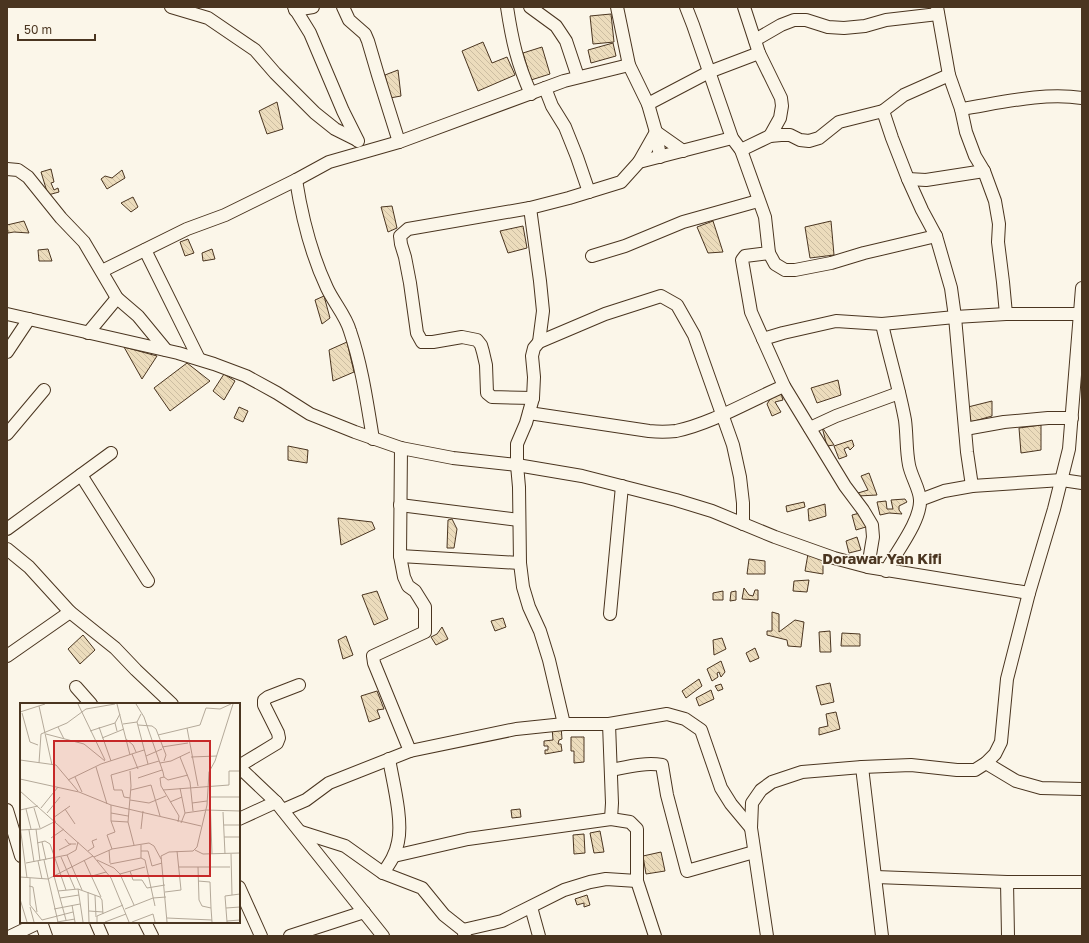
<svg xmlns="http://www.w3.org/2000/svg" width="1089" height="943" font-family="'Golos Text',sans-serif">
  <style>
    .building { fill: url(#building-back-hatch); stroke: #4a3520 }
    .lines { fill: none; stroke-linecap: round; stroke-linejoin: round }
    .minor-casing { stroke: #4a3520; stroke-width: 14 }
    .minor { stroke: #fbf6e9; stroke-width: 12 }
    .labels { text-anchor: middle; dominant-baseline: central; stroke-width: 3; stroke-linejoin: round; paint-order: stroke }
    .quarter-label { font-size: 15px; font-weight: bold; fill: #4a3520; stroke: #fbf6e9 }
    .inset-road { fill: none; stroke: #b4a999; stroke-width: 1 }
    .view { fill: #c62828; fill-opacity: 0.15; stroke: #c62828; stroke-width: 2 }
    .inset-edge { fill: none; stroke: #4a3520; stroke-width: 2 }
  </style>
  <defs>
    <pattern id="building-back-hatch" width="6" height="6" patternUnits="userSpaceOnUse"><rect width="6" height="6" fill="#ecdcbc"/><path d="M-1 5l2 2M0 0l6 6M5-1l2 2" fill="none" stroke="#ccbda1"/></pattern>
  </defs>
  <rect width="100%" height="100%" fill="#fbf6e9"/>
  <g class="building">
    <path d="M611 14 614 42 593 44 590 16Z"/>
    <path d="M483 42 492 63 507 57 515 75 478 91 462 51Z"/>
    <path d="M613 43 616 56 591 63 588 50Z"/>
    <path d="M542 47 550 74 531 80 523 53Z"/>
    <path d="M398 70 401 96 390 98 385 75Z"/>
    <path d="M277 102 283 129 267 134 259 111Z"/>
    <path d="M51 169 54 182 51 183 54 190 58 188 59 192 48 195 41 172Z"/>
    <path d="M122 170 125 178 107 189 101 179 105 176 112 178Z"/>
    <path d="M133 197 138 207 131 212 121 203Z"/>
    <path d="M392 206 397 228 388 232 381 207Z"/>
    <path d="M24 221 29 233 14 232 8 233 7 225Z"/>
    <path d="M713 221 723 252 708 253 697 227Z"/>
    <path d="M831 221 834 255 810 258 805 227Z"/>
    <path d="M523 226 527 248 508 253 500 231Z"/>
    <path d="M188 239 194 253 185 256 180 242Z"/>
    <path d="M48 249 52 261H39L38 250Z"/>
    <path d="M212 249 215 259 203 261 202 253Z"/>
    <path d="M324 296 330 318 322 324 315 300Z"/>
    <path d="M347 342 354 372 333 381 329 350Z"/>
    <path d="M124 347 157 356 142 379Z"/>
    <path d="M187 363 210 381 170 411 154 388Z"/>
    <path d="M224 374 235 381 224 400 213 391Z"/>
    <path d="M838 380 841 395 817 403 811 388Z"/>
    <path d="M780 390 783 400 775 402 781 412 772 416 767 404 771 398Z"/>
    <path d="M992 401V416L971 422 968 407Z"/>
    <path d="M239 407 248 411 243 422 234 418Z"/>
    <path d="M1041 425V450L1021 453 1019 428Z"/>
    <path d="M822 427 834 445 827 446Z"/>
    <path d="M852 440 854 446 850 450 848 447 844 449 847 456 839 459 834 446Z"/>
    <path d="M288 446 308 450 307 463 288 460Z"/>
    <path d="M869 473 877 495 858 496V493L868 490 861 476Z"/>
    <path d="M905 499 907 502 899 506V510L902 514 889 513 880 515 877 502 886 501 887 509H893L891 500Z"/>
    <path d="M804 502 805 507 787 512 786 506Z"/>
    <path d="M825 504 826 516 809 521 808 509Z"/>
    <path d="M860 513 869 526 856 530 852 515Z"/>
    <path d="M338 518 372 522 375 529 341 545Z"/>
    <path d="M452 519 457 529 454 548H447L448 520Z"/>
    <path d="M857 537 861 550 849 553 846 541Z"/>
    <path d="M808 554 823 558V574L805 571Z"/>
    <path d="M749 559 765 561V574H747Z"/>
    <path d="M809 580 807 592 793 591 794 581Z"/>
    <path d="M744 588 749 595 753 596 755 590H758V600L742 599Z"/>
    <path d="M377 591 388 619 374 625 362 595Z"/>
    <path d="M723 591V600H713V593Z"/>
    <path d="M736 591V600L730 601 731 592Z"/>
    <path d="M772 612 779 614V632L795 620 804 622 801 647 788 646 787 640 767 635V631H772Z"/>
    <path d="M503 618 506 627 495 631 491 621Z"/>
    <path d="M442 627 448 639 436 645 431 637 437 634Z"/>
    <path d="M830 631 831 652H820L819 632Z"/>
    <path d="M842 633 860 634V646H841Z"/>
    <path d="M83 635 95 650 80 664 68 649Z"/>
    <path d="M346 636 353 655 343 659 338 640Z"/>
    <path d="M722 638 726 649 714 655 713 640Z"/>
    <path d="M755 648 759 658 750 662 746 653Z"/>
    <path d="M721 661 725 672 721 677 719 672 717 673 718 677 712 681 707 669Z"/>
    <path d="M699 679 702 686 686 698 682 691Z"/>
    <path d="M830 683 834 702 821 705 816 686Z"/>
    <path d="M721 684 723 689 718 691 715 686Z"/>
    <path d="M711 690 714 699 699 706 696 698Z"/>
    <path d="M377 691 384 709 377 710 380 718 369 722 361 696Z"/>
    <path d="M836 712 840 729 819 735V728L828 726 826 714Z"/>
    <path d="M561 726 562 739 559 740 558 744H561L562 751 545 754V750H548V746H544V741L553 740 552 727Z"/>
    <path d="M571 737H584V762L574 763V751H571Z"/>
    <path d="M520 809 521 817 512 818 511 810Z"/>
    <path d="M600 831 604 852 594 853 590 833Z"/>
    <path d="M584 834 585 853 574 854 573 835Z"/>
    <path d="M661 852 665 871 646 874 643 856Z"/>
    <path d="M587 895 590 905 584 907V903L577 905 575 899Z"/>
  </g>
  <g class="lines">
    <g class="minor-casing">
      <g id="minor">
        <path d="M171 7 208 18 255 50 275 73 315 113 335 129 357 140"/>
        <path d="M294 7 310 33 343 111 358 141"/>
        <path d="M343 7 349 20 365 34 368 41 378 75 399 142"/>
        <path d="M507 7C512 40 517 63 531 94"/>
        <path d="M530 7 556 26 566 41 578 77"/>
        <path d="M617 7 629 65 648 104 656 132 660 157"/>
        <path d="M686 7 693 25 732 138 741 150 765 217 769 253 745 256 742 260 751 312 784 386 845 486 863 510 872 525 873 537 868 567"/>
        <path d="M744 7 759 53 781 98 782 106 780 118 770 136"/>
        <path d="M937 7 949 75 961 109 966 132 975 156 984 171 995 201 999 224 998 242 1003 282 1006 314"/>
        <path d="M295 10 313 7"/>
        <path d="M755 40 781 25 794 20H806L828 27 844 28 865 26 886 20 938 14"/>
        <path d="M545 88 552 106 565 127 577 157 589 192"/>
        <path d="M648 104 709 72 759 53"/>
        <path d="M961 109C1000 103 1043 92 1082 98"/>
        <path d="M883 111 892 138 908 179 922 210 936 236 951 288 955 317 967 452 972 486"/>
        <path d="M741 150 770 136 781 135H790L800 140 809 141 819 138 839 122 883 111 904 95 949 75"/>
        <path d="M639 162 656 132 683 151"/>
        <path d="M7 169 18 170 28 177 61 218 84 242 117 298 138 316 166 350"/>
        <path d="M908 179 926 180 984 171"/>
        <path d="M296 180C302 218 311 254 327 288 334 303 346 316 350 331 362 366 367 403 373 439"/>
        <path d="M530 208 540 281 543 311 539 342"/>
        <path d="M145 250 199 359"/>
        <path d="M769 253 775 264 785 270H795L831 263 864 253 936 236"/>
        <path d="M592 256 625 246 683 222 758 201"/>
        <path d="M102 271 187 229 225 215 296 180 329 162 399 142 564 81 629 65"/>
        <path d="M7 314 178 353 214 364 246 376 277 393 310 414 355 432 401 448 453 458 517 465 582 476 676 500 712 511 775 537 834 558 868 567 1029 593"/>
        <path d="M882 324C889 356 899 387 905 420 907 435 906 450 909 465 911 476 920 490 920 500 921 521 896 552 886 571"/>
        <path d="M88 333 117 298"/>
        <path d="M763 339 783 333 836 321 882 324 955 317 1006 314H1082"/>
        <path d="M7 352 29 319"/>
        <path d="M533 398 492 397 487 393 486 365 483 352 481 345 477 340 462 337 433 342H422L417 333 410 283 405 257 401 244 400 236 408 229 530 208 569 198 621 182 639 162 732 138"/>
        <path d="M529 413 649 431C658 432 667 432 676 431 711 424 751 400 784 386"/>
        <path d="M810 428 836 416 899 393"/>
        <path d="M965 429 1004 422 1048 418H1072"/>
        <path d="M7 434 44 390"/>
        <path d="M401 448 400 556 404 577 408 586 415 591 425 607V632L373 656 374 663 410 751"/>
        <path d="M81 475 148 581"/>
        <path d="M920 500 944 491 972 486 1062 480 1082 483"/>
        <path d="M400 505 519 520"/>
        <path d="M7 529 111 453"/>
        <path d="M7 549 29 567 70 612 115 648 136 670 172 704"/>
        <path d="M400 556 520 563"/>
        <path d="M610 614 622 486"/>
        <path d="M7 656 70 612"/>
        <path d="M76 687 91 704"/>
        <path d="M564 724 549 660 540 631 529 607 523 587 520 563 519 487 517 465V444L526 423 533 398 534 377 532 356 534 348 539 342 605 314 661 296 677 305 694 335 722 414 733 445 740 477 743 503V524"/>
        <path d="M609 724 612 803 611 819 630 822 637 829V881L655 936"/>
        <path d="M986 763 1016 781 1041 788 1082 789"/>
        <path d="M239 766 277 743 279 738 278 733 264 705V700L268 697 299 685"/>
        <path d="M239 767 276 802 383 936"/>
        <path d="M862 767 882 936"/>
        <path d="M611 770C627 767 645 762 662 765L667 795 687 871 754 852"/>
        <path d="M7 810 21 856"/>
        <path d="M283 810 306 800 329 783 410 751 516 729 564 724H609L667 714 685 719 701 730 721 788 731 804 751 828"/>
        <path d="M239 819 276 802"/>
        <path d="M301 832 345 846 383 873 422 888 444 915 463 930 465 936"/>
        <path d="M394 856 468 839 611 819"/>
        <path d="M383 873C390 863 396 854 398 842 403 820 393 782 389 759"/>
        <path d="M876 877 1007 882H1082"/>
        <path d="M1007 882 1008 936"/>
        <path d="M239 887 261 936"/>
        <path d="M531 907 539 936"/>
        <path d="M41 922 46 936"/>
        <path d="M96 922 102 936"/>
        <path d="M145 922 152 936"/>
        <path d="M463 930 502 921 564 890 590 882 606 879 637 881"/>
        <path d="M11 936 40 922"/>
        <path d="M290 936 364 912"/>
        <path d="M767 936 751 828 752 803 761 790 772 782 802 772 862 767 911 765 957 770H975L986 763 995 754 1001 742 1007 679 1029 593 1054 509 1069 449 1082 288"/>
      </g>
    </g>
    <use href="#minor" class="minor"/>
  </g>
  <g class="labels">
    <g class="quarter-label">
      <text x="882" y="558">Dorawar Yan Kifi</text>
    </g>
  </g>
  <g transform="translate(20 703)">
    <rect width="220" height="220" fill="#fbf6e9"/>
    <path class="inset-road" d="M58 1 85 57M97 1 110 52M116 1 124 14 143 69 144 74 140 75 141 83 159 113 158 119M19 3 32 62M0 9 25 1M2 10 10 39 18 42M121 11 117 19 128 61M103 21 117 19M118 22 132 23 136 26 146 52 144 58M38 24 44 36M79 24 91 58M167 25 178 83M70 28 95 20M97 28 95 20 100 11M26 31 64 41 85 58M138 32 180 22 186 5 200 6 211 1M82 35 104 26M106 36 113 42 116 49M142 44 168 40M112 51 118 66M126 53 142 46M160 54 170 79 173 108M171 54 197 53M0 57 36 62 58 88M19 60 21 31 47 20 66 6 95 1M140 60 151 58 170 49M76 64 87 101M110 68 111 83 108 119 114 142M55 74 62 89M144 74 148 77 168 72M118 75 142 67M0 76 59 89 91 102 181 123M48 77 81 61 124 47M160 85 165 110 161 120M111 87 131 82 140 113M143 87 209 82V68H220M0 88 73 153 91 175 109 219M189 94H220M190 94 192 151M110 95 104 94 102 87H94L91 72 139 58M110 97 129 100 146 93M150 99 162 94M172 100 187 98M91 102V118L95 129 87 132 92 146M14 105 20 125M21 105 38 84M6 106 11 126M45 106 55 121M0 107 18 103M203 109 205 151M27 110 40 94M91 110 108 113M165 110 186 107 220 108M33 115 50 103M91 118 108 119M204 122H220M0 123 7 175M16 126 20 158M121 126 123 108M1 127 20 126 36 118M9 127 14 159M204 134H220M31 135 44 126M45 136 49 141H56M22 139 26 157M17 140 25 138 30 141 46 187M121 142V155L125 157 135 203M39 147 51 141M89 147 90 160M175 147 183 151 220 150M68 148 74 144 72 138 77 136M121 148H128L132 163 142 160M211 151 212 192M47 152 62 187M41 154 55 186M74 154 92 146 129 140 134 143 141 156M24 157 38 219M64 157 81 194M77 157 94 165 100 171 114 202M18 158 22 176M6 160 47 152 56 147 58 139M90 161 121 155M159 164H210M178 164 179 197 182 203 191 205 192 219M110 168 113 177H122L127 185 145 182M100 171 125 164M34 173 46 217M72 173 86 169M0 174 28 176 73 153M10 175V202L22 217 53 209M178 178 190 179 191 205M9 183 13 184 17 209M58 186 63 219M38 188 58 186 80 194 82 197 83 211M68 189 69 219M145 189 161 187 157 148M75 192 76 214M40 195 59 192M0 196 7 219M52 202 55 219M10 204 14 219M206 205 220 204M34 206 60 201M105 206 133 195 146 194M69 208 83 209M147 215 192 217M207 218 220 217M37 219 55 216M77 219V213L103 202M85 219 106 211M112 219 133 211 135 219M147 219 141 153 149 149 173 148 177 144 187 102 189 69 195 58 213 1M207 219 205 193 220 191"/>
    <path class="view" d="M34 38H190V173H34Z"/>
    <rect width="220" height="220" class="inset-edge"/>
  </g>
  <rect width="1089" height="943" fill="none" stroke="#4a3520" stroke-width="16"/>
  <path d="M18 34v6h77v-6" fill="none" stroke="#4a3520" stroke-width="2"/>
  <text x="24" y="34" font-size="12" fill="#4a3520" stroke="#fbf6e9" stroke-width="3" paint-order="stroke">50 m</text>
</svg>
